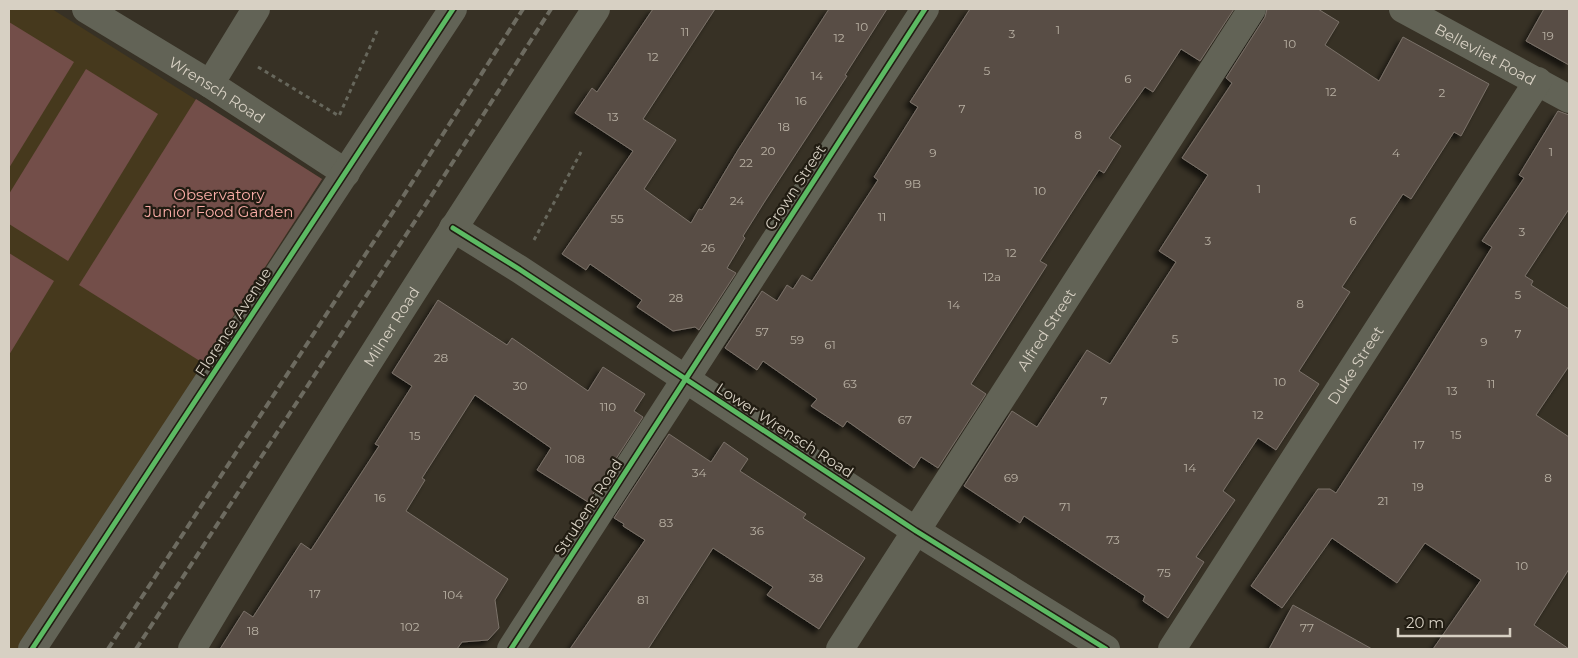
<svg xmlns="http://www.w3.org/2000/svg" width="1578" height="658" font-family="Montserrat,sans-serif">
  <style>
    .built { fill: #46391d }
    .green { fill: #734e49 }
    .building { fill: #594e44; stroke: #7a7169; filter: url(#shadow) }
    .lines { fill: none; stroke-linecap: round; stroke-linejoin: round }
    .path { stroke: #67675c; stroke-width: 3; stroke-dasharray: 4 4; stroke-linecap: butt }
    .minor { stroke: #626356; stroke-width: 28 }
    .rail { stroke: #6d6b60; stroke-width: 4; stroke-dasharray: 8 4; stroke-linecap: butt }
    .cycleway-casing { stroke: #211c12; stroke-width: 8 }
    .cycleway { stroke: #5cba63; stroke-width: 5 }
    .labels { text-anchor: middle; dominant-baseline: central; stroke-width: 4.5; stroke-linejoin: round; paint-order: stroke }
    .number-label { font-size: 12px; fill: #b8b0a3 }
    .street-label { font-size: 15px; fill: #d7d0c3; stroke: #211c12 }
    .park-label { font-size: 15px; fill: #f9aca6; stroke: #211c12 }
  </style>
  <defs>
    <filter id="shadow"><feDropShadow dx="-4.5" dy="4.5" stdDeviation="2.5" flood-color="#0009"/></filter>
  </defs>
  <rect width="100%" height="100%" fill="#373125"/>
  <path class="built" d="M9 9H52L322 179 19 649H9Z"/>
  <g class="green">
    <path d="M9 22 74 62 9 168Z"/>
    <path d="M86 69 158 114 68 261 9 224V194Z"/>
    <path d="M196 99 322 179 203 363 79 285Z"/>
    <path d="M9 253 54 281 9 355Z"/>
  </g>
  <g class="building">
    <path d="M653 9H715L643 119 676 140 644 189 691 223 699 209 702 210 738 150 829 9H887L845 75 847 76 765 201 743 236 745 238 727 268 736 273 699 330 695 327 673 331 637 307 642 300 590 264 586 270 562 254 633 151 575 113 592 88 597 92Z"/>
    <path d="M970 9H1234L1200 61 1181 49 1153 92 1145 87 1109 138 1121 146 1104 173 1099 170 1040 261 1047 265 971 384 986 394 938 468 921 457 914 468 847 421 843 427 811 406 817 399 763 361 757 370 725 348 762 291 777 301 787 285 793 289 802 275 812 281 878 180 874 177 918 107 910 102Z"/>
    <path d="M1267 9H1318L1339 22 1325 45 1379 81 1403 37 1489 84 1461 136 1454 132 1411 199 1403 194 1342 287 1350 292 1299 371 1319 384 1276 450 1258 438 1223 491 1235 500 1196 557 1204 562 1168 618 1143 601 1145 596 1024 516 1020 523 964 486 1012 411 1037 427 1087 350 1110 364 1176 262 1159 251 1208 175 1182 158 1232 83 1226 78 1265 17Z"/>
    <path d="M1544 9H1569V65L1526 41Z"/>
    <path d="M1558 111 1569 115V209L1525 276 1533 281 1531 285 1569 309V366L1536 415 1569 437V569L1534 625 1569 649H1433L1481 580 1425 543 1397 583 1332 538 1282 608 1251 586 1318 489H1330L1336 493 1409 380 1492 247 1482 241 1524 178 1519 175Z"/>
    <path d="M438 300 507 345 512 338 588 391 603 367 645 394 634 411 643 417 588 502 537 470 551 448 475 395 422 478 425 480 406 511 508 579 495 600 499 628 488 640 462 642 457 649H220L244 611 253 617 301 543 311 550 379 446 375 444 412 386 392 373Z"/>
    <path d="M669 434 711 462 724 442 748 459 740 471 806 514 803 518 865 558 819 629 767 595 773 587 713 548 648 649H570L645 540 623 526 624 524 614 518Z"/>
    <path d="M1293 605 1372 649H1269Z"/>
  </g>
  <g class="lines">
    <g class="path">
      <path d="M258 67 339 116 378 29"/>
      <path d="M534 240 581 152"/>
    </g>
    <g class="minor">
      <path id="s1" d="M86 9 210 84 346 173"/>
      <path id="s2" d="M1403 9 1569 99"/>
      <path d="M210 84 256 9"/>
      <path d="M453 228 519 269 916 531 1106 649"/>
      <path d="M32 649 453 9"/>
      <path id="s3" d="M192 649C321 432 458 220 596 9"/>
      <path d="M511 649 925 9"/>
      <path id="s4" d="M840 649 1252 9"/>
      <path id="s5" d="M1172 649 1538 81"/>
    </g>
    <g class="rail">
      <path d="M108 649 397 206 523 9"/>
      <path d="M136 649 419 215 551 9"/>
    </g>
    <g class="cycleway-casing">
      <g id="cycleway">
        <path d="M453 228 519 269 916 531 1106 649"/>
        <path d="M32 649 453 9"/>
        <path d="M511 649 925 9"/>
      </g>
    </g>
    <use href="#cycleway" class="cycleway"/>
  </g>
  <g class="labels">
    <g class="number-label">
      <text x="862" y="26">10</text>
      <text x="1058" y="29">1</text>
      <text x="685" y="31">11</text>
      <text x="1012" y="33">3</text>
      <text x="1548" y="35">19</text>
      <text x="839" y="37">12</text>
      <text x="1290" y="43">10</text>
      <text x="653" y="56">12</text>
      <text x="987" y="70">5</text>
      <text x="817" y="75">14</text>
      <text x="1128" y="78">6</text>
      <text x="1331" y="91">12</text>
      <text x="1442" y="92">2</text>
      <text x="801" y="100">16</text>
      <text x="962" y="108">7</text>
      <text x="613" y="116">13</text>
      <text x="784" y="126">18</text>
      <text x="1078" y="134">8</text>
      <text x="768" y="150">20</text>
      <text x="1551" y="151">1</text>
      <text x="933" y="152">9</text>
      <text x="1396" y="152">4</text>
      <text x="746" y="162">22</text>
      <text x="913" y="183">9B</text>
      <text x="1259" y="188">1</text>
      <text x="1040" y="190">10</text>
      <text x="737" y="200">24</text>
      <text x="882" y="216">11</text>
      <text x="617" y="218">55</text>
      <text x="1353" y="220">6</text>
      <text x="1522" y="231">3</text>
      <text x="1208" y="240">3</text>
      <text x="708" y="247">26</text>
      <text x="1011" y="252">12</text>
      <text x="992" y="276">12a</text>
      <text x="1518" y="294">5</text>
      <text x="676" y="297">28</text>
      <text x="1300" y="303">8</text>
      <text x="954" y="304">14</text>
      <text x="762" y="331">57</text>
      <text x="1518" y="333">7</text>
      <text x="1175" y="338">5</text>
      <text x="797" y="339">59</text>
      <text x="1484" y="341">9</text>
      <text x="830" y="344">61</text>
      <text x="441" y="357">28</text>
      <text x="1280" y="381">10</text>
      <text x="850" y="383">63</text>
      <text x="1491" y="383">11</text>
      <text x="520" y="385">30</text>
      <text x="1452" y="390">13</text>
      <text x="1104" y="400">7</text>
      <text x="608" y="406">110</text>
      <text x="1258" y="414">12</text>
      <text x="905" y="419">67</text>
      <text x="1456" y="434">15</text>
      <text x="415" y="435">15</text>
      <text x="1419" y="444">17</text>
      <text x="575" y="458">108</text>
      <text x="1190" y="467">14</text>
      <text x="699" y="472">34</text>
      <text x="1011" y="477">69</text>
      <text x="1548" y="477">8</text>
      <text x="1418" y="486">19</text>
      <text x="380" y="497">16</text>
      <text x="1383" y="500">21</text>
      <text x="1065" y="506">71</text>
      <text x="666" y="522">83</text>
      <text x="757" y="530">36</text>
      <text x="1113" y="539">73</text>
      <text x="1522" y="565">10</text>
      <text x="1164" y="572">75</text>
      <text x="816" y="577">38</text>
      <text x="315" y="593">17</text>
      <text x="453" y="594">104</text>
      <text x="643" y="599">81</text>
      <text x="410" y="626">102</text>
      <text x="1307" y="627">77</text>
      <text x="253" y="630">18</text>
    </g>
    <g class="street-label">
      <text stroke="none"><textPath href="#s2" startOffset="94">Bellevliet Road</textPath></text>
      <text stroke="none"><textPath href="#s1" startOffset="154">Wrensch Road</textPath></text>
      <text transform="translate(795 187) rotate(-57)">Crown Street</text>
      <text transform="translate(233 322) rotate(-57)">Florence Avenue</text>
      <text stroke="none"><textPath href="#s3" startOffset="379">Milner Road</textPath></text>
      <text stroke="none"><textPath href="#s4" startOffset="380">Alfred Street</textPath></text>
      <text stroke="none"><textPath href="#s5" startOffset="338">Duke Street</textPath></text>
      <text transform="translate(785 430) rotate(33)">Lower Wrensch Road</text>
      <text transform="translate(588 507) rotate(-57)">Strubens Road</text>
    </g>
    <g class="park-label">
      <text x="219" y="194">Observatory<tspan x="219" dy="17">Junior Food Garden</tspan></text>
    </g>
  </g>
  <rect width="1578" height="658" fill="none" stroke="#d7d0c3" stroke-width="20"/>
  <path d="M1398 628v8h112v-8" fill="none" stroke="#d7d0c3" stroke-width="2.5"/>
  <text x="1406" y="628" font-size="15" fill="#d7d0c3" stroke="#211c12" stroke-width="4" paint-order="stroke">20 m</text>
</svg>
